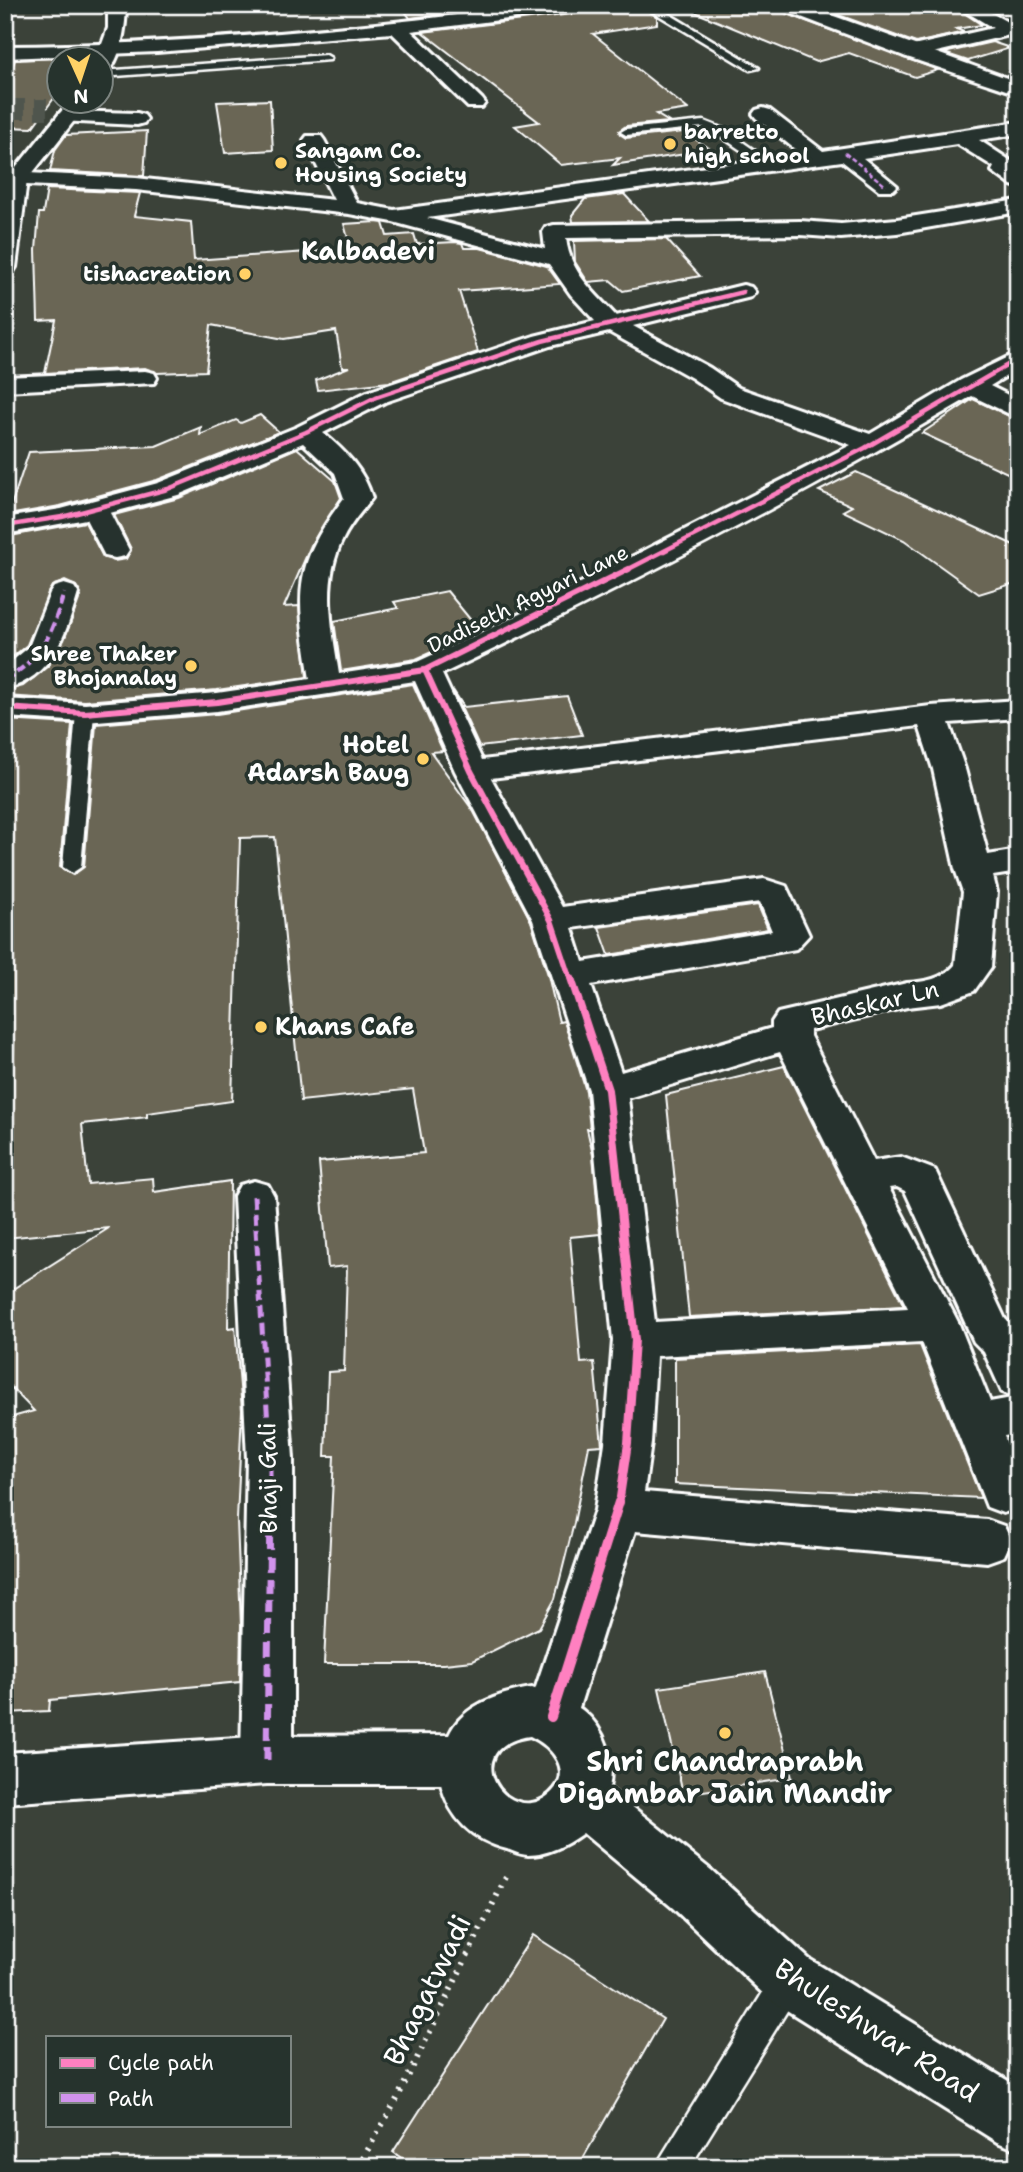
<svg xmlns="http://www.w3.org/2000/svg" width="1023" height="2172" font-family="'Shantell Sans',sans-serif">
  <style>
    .building { fill: #6b6654; stroke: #fff; stroke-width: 2 }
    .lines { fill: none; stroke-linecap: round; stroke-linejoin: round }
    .minor-tunnel { stroke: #4f554d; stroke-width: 20; stroke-dasharray: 20 10; stroke-linecap: butt }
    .service-casing { stroke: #fff; stroke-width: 5 }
    .minor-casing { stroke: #fff; stroke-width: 6 }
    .tertiary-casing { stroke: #fff; stroke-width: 6 }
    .secondary-casing { stroke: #fff; stroke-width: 6 }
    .path { stroke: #fff; stroke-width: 6; stroke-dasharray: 2.5 7; stroke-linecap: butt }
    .service { fill: #26332d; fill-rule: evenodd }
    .minor { fill: #26332d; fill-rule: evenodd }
    .tertiary { fill: #26332d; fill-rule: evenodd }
    .secondary { fill: #26332d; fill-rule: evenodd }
    .quiet-far3 { stroke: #d193ec; stroke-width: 2.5; stroke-dasharray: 5 2.5; stroke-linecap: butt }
    .quiet-far2 { stroke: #d193ec; stroke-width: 4.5; stroke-dasharray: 9 4.5; stroke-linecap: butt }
    .quiet-far1 { stroke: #d193ec; stroke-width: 5; stroke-dasharray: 11 5; stroke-linecap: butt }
    .quiet { stroke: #d193ec; stroke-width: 7; stroke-dasharray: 14 7; stroke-linecap: butt }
    .cycleway-far3-casing { stroke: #26332d; stroke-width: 7 }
    .cycleway-far2-casing { stroke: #26332d; stroke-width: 10 }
    .cycleway-far1-casing { stroke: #26332d; stroke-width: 12 }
    .cycleway-casing { stroke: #26332d; stroke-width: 14 }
    .cycleway-far3 { stroke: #ff80c0; stroke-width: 4.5 }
    .cycleway-far2 { stroke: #ff80c0; stroke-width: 6 }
    .cycleway-far1 { stroke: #ff80c0; stroke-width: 8 }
    .cycleway { stroke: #ff80c0; stroke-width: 10 }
    .poi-dot { fill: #ffd166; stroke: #26332d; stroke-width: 2.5 }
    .labels { text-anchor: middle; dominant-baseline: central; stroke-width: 7; stroke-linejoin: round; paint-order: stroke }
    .far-poi-label { font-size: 21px; font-weight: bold; fill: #fff; stroke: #26332d; text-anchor: start }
    .far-street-label { font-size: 21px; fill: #fff; stroke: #26332d }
    .poi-label { font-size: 24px; font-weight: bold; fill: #fff; stroke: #26332d; text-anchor: end }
    .street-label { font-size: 24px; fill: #fff; stroke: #26332d }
    .far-district-label { font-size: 26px; font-weight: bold; fill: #fff; stroke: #26332d }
    .near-poi-label { font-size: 28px; font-weight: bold; fill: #fff; stroke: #26332d }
    .near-street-label { font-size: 28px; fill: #fff; stroke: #26332d }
  </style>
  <rect width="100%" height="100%" fill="#3b4239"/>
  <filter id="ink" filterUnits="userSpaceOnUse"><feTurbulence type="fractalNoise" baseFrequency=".0143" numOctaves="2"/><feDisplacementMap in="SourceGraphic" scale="14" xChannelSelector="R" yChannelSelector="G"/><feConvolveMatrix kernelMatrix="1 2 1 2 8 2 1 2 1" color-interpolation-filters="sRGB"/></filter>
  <g filter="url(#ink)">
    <g class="building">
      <path d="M400 5H515L410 18Z"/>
      <path d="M592 5H639L657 17V24L593 34 688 109 656 114 669 122 626 126 619 131 620 134 626 138 684 132 712 150 613 165 620 158 561 165 515 126 539 122 422 32 580 13Z"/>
      <path d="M678 5H775L779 11 938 70 915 77 849 53 816 62Z"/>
      <path d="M811 5H952L982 25 956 29 964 32 916 43Z"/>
      <path d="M992 42 1010 48 968 61 944 53Z"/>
      <path d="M15 60 60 58V90L32 128 5 127V85Z"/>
      <path d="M270 100 273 150 225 153 217 102Z"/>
      <path d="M147 131 144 176 50 171 55 150 66 135Z"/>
      <path d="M47 189 140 193 134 216 191 222 194 260 351 249 344 224 376 222 383 223 387 236 414 234 417 244 455 242 462 243 464 248H480L547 266 560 284 459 291 478 352 389 382 318 390 316 380 349 367H342L336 331 284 339 211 325 206 371 157 373 145 368 45 373 56 320 38 321 36 250 39 213H43Z"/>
      <path d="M624 194 649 221 573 222 572 215 585 199Z"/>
      <path d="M666 239 700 276 623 291 610 280 588 282 575 262 574 241Z"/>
      <path d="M973 399 1018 420V478L922 433Z"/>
      <path d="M260 415 279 432 157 480 60 506 8 515 29 452 156 446 201 427 200 435 236 420 241 423Z"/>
      <path d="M297 448 335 481 341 498 312 543 284 607 299 606 307 677 217 690 85 701 5 696V691L23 686 48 666 64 640 81 594 76 586 65 581 52 586 27 645 5 663V537L85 522 103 557 114 561 126 559 131 549 114 515 179 498Z"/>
      <path d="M856 472 1018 547V582L979 594 904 540 843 511 852 506 819 491Z"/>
      <path d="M447 591 478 629 460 634 463 638 416 659 341 671 334 621 398 608 394 602Z"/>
      <path d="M413 684 443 751 431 752 474 812 531 921 548 975 559 1022 564 1021 586 1091 590 1129H587L593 1155 600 1234 570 1237 581 1363 594 1362 602 1445 589 1446 574 1523 555 1599 539 1628 472 1661 444 1664H324L334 1456H325L328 1372 344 1371 347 1266 328 1268 319 1162 424 1153 413 1089 301 1101 275 837 240 838 232 1101 147 1113V1117L82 1124 88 1184 153 1178 154 1192 230 1181 228 1328 235 1327 242 1410 237 1520 241 1626 240 1682 50 1700 49 1711 5 1713V1419L34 1411 5 1381V1294L109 1228 5 1238V1185L14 1041 5 1043V720L72 724 60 867 73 875 84 867 96 724 217 714Z"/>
      <path d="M453 690 464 707 567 696 582 735 479 747Z"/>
      <path d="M758 905 768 929 609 955 599 927Z"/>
      <path d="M784 1066 904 1306 689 1317 666 1095Z"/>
      <path d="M920 1345 981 1498 675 1484V1358Z"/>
      <path d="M765 1672 792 1778 683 1794 659 1688Z"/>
      <path d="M533 1935 663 2019 578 2167H414L393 2152Z"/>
    </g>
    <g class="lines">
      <path class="minor-tunnel" d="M5 109H47"/>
      <g class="service-casing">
        <g id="service">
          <path d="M642 5H654L759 68 750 70Z"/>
          <path d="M326 55 331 58 330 60 102 77V71Z"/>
          <path d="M704 121 724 129 774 164 764 166 716 133 703 127 626 135 621 132 626 129Z"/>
          <path d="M85 708 94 713 81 867 72 873 63 867 76 713Z"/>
          <path d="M789 1964 800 1968 804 1979 800 1990 690 2167H655L778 1968Z"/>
        </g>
      </g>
      <g class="minor-casing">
        <g id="minor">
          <path d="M538 5H589L580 10 411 31 482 99 485 103 482 107H468L392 33 157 52 5 58V46C183 45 362 28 538 5Z"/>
          <path d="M955 5H977L1011 24 1018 23V33L911 58 904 56 902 52 904 48 993 28Z"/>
          <path d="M763 108 770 110 823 151 1018 122V134L979 140 1014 163 1017 167 1015 170 1018 172V187L1011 185 992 171 994 167 957 144 863 158 897 186 893 190H879L842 161 427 218 545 249 543 232 546 227 554 225 800 221 841 224 897 219 1018 200V212L897 233 841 238 800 235 566 238C570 273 593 291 616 316L743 285 751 287 755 292 751 297 633 326 710 368 739 388 870 434 961 380 1018 352V369L990 386 1018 400V418L972 396C801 497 622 588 442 674L482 760 931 706 1018 700V718L949 723 965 769 988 855 1018 850V872L993 876 997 892 991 967 974 991 941 1003 907 1007 810 1030V1036L874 1161 901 1157 935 1170 1005 1319 1018 1331V1434L1004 1436 1018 1472V1508L1003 1513 987 1507 922 1342 656 1356 651 1443 644 1492 987 1520 1004 1526 1011 1541 1004 1556 987 1562 635 1531 576 1717 569 1734 551 1741 533 1734 526 1717 595 1510 605 1443 613 1340 589 1090 533 920 455 771 415 681 217 711 85 722 5 717V699L85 704 217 693 310 679C297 595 291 568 344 498L335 473 303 443 178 495 110 513 129 550 125 556 115 558 105 556 86 519 5 534V518L61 509 158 483 297 427 367 392 534 336 595 321 571 295 549 264 393 222 349 214 136 190 5 184V172L136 178 334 200 304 140 307 136H321L324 140 357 203 394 210 801 154 756 118 753 114 756 110ZM609 332 692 378 721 398 851 445 508 620 417 662 339 674C332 629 321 582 343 539 350 524 362 511 372 498 364 470 345 451 323 433L385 402 550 346ZM919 726 933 769 955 869 963 892 955 965C943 979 925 982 907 983L778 1013 772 1022V1028L621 1072 591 985 796 949 809 935 786 886 764 879 562 907 491 778ZM760 902 772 931 583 962 572 928ZM780 1052 908 1308 655 1322 628 1098ZM897 1187 905 1191 974 1342 984 1352 1002 1392 1017 1397 990 1402 959 1324 889 1188Z"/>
          <path d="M67 111 137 113 144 115 147 119 144 123 137 125 60 121 57 117 60 113Z"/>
          <path d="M145 371 154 373 157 378 154 383 5 391V377Z"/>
          <path d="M64 584 74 587 78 593C66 634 52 678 5 689V667L29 647 50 593 54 587Z"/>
          <path d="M254 1181 268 1185 274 1196 293 1458V1760L285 1777 267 1784 249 1777 241 1760 247 1458 234 1196 240 1185Z"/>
        </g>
      </g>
      <g class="tertiary-casing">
        <path id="tertiary" d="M777 5H803L1018 82V94L904 56 780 9Z"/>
      </g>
      <g class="secondary-casing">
        <g id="secondary">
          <path d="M108 5H126C126 22 121 69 102 74V60H96L108 28Z"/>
          <path d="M69 102H89L27 180 16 267 13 272 5 274 7 179Z"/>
          <path d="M532 1688C548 1694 569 1700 582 1710 606 1729 615 1760 609 1788L711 1870 809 1959 1018 2087V2150L997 2142 769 1999 673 1908 583 1833C568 1844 548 1855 528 1855 521 1855 513 1851 507 1849 472 1840 450 1819 441 1784H267L5 1803V1753L267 1736 449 1735C463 1704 501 1693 532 1688ZM530 1736C552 1746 575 1772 550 1794 508 1831 453 1747 530 1736Z"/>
        </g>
      </g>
      <path class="path" d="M358 2167 397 2099 509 1871"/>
      <use href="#service" class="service"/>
      <use href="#minor" class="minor"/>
      <use href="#tertiary" class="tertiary"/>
      <use href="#secondary" class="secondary"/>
      <path class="quiet-far3" d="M845 153 886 186"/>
      <path class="quiet-far2" d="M5 680C44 656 51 635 64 593"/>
      <path class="quiet-far1" d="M254 1196 270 1458V1504"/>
      <path class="quiet" d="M267 1760 270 1502"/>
      <g class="cycleway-far3-casing">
        <g id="cycleway-far3">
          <path d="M5 526 62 517 168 489 306 432 376 397 542 341 743 292"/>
          <path d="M625 571 865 448 1018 359"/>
        </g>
      </g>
      <g class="cycleway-far2-casing">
        <g id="cycleway-far2">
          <path d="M425 670 471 771 551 920 571 980"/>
          <path d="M5 708 85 713 217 702 425 670 629 569"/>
        </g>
      </g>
      <g class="cycleway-far1-casing">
        <path id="cycleway-far1" d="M571 978 608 1090 635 1340 628 1443 619 1504"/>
      </g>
      <g class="cycleway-casing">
        <path id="cycleway" d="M551 1717 619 1502"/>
      </g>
      <use href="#cycleway-far3" class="cycleway-far3"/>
      <use href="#cycleway-far2" class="cycleway-far2"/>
      <use href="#cycleway-far1" class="cycleway-far1"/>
      <use href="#cycleway" class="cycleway"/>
    </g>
  </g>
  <g class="poi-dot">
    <circle cx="670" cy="144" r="7"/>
    <circle cx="281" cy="163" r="7"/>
    <circle cx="245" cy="274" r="7"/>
    <circle cx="191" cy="666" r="7"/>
    <circle cx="423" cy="759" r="7"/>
    <circle cx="261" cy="1027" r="7"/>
    <circle cx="725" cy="1733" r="7"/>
  </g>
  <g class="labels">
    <g class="far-poi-label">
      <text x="684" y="132">barretto<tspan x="684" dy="24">high school</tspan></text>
      <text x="295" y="151">Sangam Co.<tspan x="295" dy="24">Housing Society</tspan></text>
      <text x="231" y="274" text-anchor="end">tishacreation</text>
      <text x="177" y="654" text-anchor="end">Shree Thaker<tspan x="177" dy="24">Bhojanalay</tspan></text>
    </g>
    <g class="far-street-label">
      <text transform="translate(528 599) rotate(-26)">Dadiseth Agyari Lane</text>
    </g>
    <g class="poi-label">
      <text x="409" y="745">Hotel<tspan x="409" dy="28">Adarsh Baug</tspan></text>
      <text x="275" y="1027" text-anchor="start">Khans Cafe</text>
    </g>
    <g class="street-label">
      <text transform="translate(875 1003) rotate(-13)">Bhaskar Ln</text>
      <text transform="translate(268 1478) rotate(-91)">Bhaji Gali</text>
    </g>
    <g class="far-district-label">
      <text x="368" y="250">Kalbadevi</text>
    </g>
    <g class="near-poi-label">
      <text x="725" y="1761">Shri Chandraprabh<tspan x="725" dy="32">Digambar Jain Mandir</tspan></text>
    </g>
    <g class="near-street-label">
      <text transform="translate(427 1990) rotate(-64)">Bhagatwadi</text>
      <text transform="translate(877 2030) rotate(33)">Bhuleshwar Road</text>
    </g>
  </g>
  <rect width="1023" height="2172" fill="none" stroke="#26332d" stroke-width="28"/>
  <rect x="14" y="14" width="995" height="2144" fill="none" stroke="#fff" stroke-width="2.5" filter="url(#ink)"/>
  <rect x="46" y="2036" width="245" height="91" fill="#26332d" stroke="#7d8581" stroke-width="2"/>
  <rect x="60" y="2058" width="35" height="10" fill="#ff80c0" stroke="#7d8581" stroke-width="2"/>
  <text x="108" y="2070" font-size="21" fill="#ffffff">Cycle path</text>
  <rect x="60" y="2093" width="35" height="10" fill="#d193ec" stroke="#7d8581" stroke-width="2"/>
  <text x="108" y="2106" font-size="21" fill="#ffffff">Path</text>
  <g transform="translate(80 80) rotate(177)"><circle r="33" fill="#26332d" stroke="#7d8581" stroke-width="2"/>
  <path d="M0-5L12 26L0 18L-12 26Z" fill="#ffd166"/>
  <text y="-10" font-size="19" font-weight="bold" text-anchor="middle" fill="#ffffff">N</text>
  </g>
</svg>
